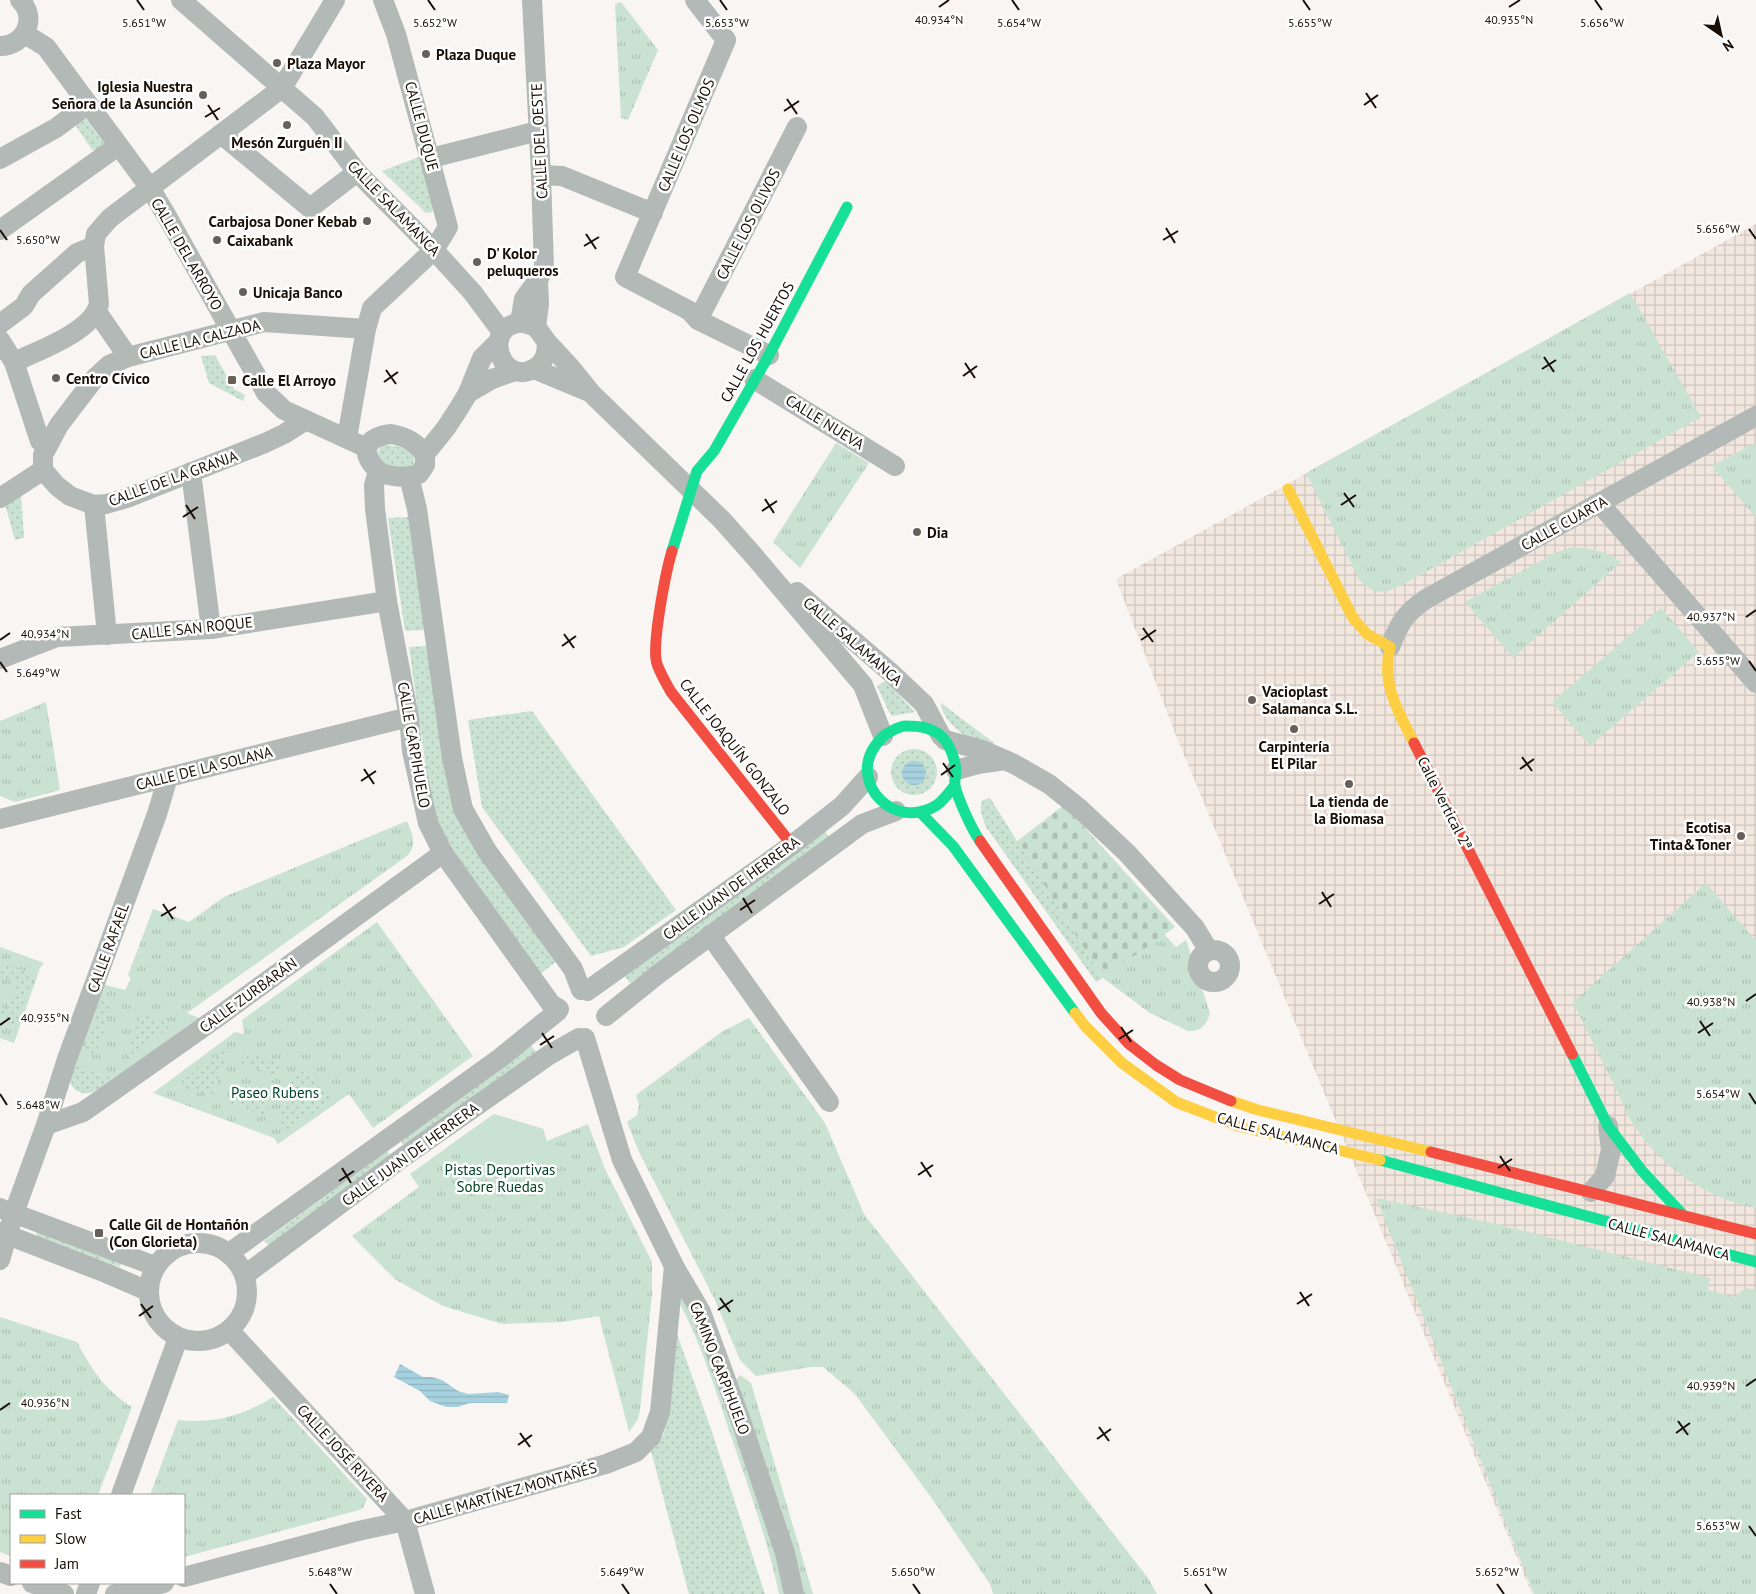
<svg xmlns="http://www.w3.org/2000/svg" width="1756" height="1594" font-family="'PT Sans',sans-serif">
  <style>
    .industrial { fill: url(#industrial-grid) }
    .grass { fill: url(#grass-tufts) }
    .cemetery { fill: url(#cemetery-stones) }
    .garden { fill: url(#garden-dots) }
    .pitch { fill: #cae2d1 }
    .water { fill: url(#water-rules) }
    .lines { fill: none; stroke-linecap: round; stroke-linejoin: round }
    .street { stroke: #b2b9b6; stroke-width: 20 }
    .fast { stroke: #16e098; stroke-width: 11 }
    .slow { stroke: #ffcf43; stroke-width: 11 }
    .jam { stroke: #f24e42; stroke-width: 11 }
    .ticks { fill: none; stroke: #190f06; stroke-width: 2 }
    .poi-dot { fill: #676059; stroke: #fff; stroke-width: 2 }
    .labels { text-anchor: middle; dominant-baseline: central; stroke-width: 5; stroke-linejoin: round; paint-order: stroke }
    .poi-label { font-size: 15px; font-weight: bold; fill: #190f06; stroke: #fff; text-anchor: start }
    .street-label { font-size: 15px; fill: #190f06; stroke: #fff }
    .park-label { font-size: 15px; fill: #004326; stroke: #fff }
    .ticks-label { font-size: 12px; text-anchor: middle; fill: #190f06; stroke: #fff; stroke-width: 5; stroke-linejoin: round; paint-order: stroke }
  </style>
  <defs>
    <pattern id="industrial-grid" width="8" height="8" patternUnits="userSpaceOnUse" patternTransform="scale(1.25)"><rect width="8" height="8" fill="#f1e7df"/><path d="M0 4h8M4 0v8" fill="none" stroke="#cec5be"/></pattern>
    <pattern id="grass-tufts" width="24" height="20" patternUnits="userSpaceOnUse" patternTransform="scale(1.25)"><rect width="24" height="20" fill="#cae2d1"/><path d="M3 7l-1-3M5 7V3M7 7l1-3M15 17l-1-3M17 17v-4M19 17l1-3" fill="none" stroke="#adc1b2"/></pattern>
    <pattern id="cemetery-stones" width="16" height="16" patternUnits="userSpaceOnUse" patternTransform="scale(1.25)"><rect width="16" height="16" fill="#cae2d1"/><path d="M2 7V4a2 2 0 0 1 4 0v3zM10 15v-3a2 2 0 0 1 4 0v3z" fill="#adc1b2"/></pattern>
    <pattern id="garden-dots" width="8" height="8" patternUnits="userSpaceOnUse" patternTransform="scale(1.25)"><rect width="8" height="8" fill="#cae2d1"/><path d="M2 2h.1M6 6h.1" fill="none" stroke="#adc1b2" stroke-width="1.8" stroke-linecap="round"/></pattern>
    <pattern id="water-rules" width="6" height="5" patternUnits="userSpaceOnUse" patternTransform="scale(1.25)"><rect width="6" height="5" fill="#a6d1de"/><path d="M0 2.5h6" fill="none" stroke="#8eb2bd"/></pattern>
  </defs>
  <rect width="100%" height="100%" fill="#f8f5f2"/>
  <path class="industrial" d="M1756 224V1594H1532L1175 733 1116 579Z"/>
  <g class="grass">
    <path d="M621 2 658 50 628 120 621 118 615 4Z"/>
    <path d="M1630 293 1701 417 1404 584C1385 593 1374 597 1359 579L1306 473Z"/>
    <path d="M836 443 869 463 800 568 773 542Z"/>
    <path d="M1756 444V518L1712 466 1749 446Z"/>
    <path d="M1572 547C1590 548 1606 551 1621 562L1513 658 1465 602 1555 553Z"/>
    <path d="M1661 608 1699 652 1590 746 1552 702Z"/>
    <path d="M46 702 60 790 15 802 0 796V721Z"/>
    <path d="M407 821C412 834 418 844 407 856L187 1013 199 1018 113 1079 73 1064 102 984 125 990 131 979 128 975 153 909 189 922 224 897Z"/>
    <path d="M1706 883 1756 941V1208C1708 1199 1663 1168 1636 1128 1627 1116 1622 1101 1615 1087 1601 1059 1587 1031 1573 1002Z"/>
    <path d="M377 922 473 1056 373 1128 349 1094 278 1144 274 1138 153 1093 235 1032 244 1034 242 1020Z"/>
    <path d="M1164 934 1176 947 1186 940 1210 1013C1207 1024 1201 1032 1188 1031L1150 1013 1103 978Z"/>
    <path d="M0 947 44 963 40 968 14 1043 0 1038Z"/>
    <path d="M749 1018 825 1123 864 1214 1148 1578 1157 1594H993L990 1584 933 1500 855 1394 823 1367H810L756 1376 740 1360 715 1300 639 1152 627 1122 637 1115 639 1105 636 1095 723 1031Z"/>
    <path d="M494 1114 543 1129 547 1141 588 1124 605 1169 652 1262V1294L640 1410 638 1419 629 1432 599 1316 563 1322 502 1324 443 1306 396 1280 352 1236 419 1187 410 1174Z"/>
    <path d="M1376 1198 1488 1222 1710 1278 1708 1290 1734 1297 1746 1288 1756 1290V1594H1534Z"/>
    <path d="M681 1294 694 1315 778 1557 786 1594H779C768 1542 750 1492 733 1442 717 1394 702 1345 678 1300Z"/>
    <path d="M0 1317 77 1342C91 1369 106 1391 132 1407L98 1495H11V1556L0 1552Z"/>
    <path d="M740 1375 751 1383 813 1594H804L795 1555 736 1380Z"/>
    <path d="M273 1397 367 1499 363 1508 359 1510 184 1557V1495H150L178 1420C213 1424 243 1416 273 1397Z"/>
  </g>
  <path class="cemetery" d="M1064 805 1175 927 1103 978 1016 842Z"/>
  <g class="garden">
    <path d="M83 115 106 146 99 151 92 150 76 126 75 122Z"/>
    <path d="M419 157 434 206 432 212 426 213 382 171Z"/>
    <path d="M215 355 234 389 245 395 243 401 209 383 201 356Z"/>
    <path d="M383 445C396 446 405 446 415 456L413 465 407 469C393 466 381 468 377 452Z"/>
    <path d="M21 493 24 538 15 540 5 504Z"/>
    <path d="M408 517 425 630 405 631 388 518Z"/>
    <path d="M428 646 446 773 557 961 540 974 449 845 437 820 427 775 409 647Z"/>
    <path d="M886 681 915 712 891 716 877 686Z"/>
    <path d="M941 703 994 743 990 745C984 743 976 742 971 739 959 733 941 717 941 703Z"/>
    <path d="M532 711 676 910 624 947 591 956 482 807 468 720Z"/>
    <circle cx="914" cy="772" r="23"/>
    <path d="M990 798 1103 978 1096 982 986 827C983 819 978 808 983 800Z"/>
    <path d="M825 831 829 837 630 983 624 975Z"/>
    <path d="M5 964 31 973 33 976 16 1022 13 1025 0 1020V1007L7 1009 17 983 0 975 2 966Z"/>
    <path d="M105 1000 112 1003 113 1007 96 1052 93 1054 86 1051 85 1048 101 1002Z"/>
    <path d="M143 1014 173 1025 125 1061 140 1017Z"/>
    <path d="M231 1045 213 1094 210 1096 182 1087 183 1080Z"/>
    <path d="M531 1045 537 1053 405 1147 401 1141Z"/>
    <path d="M247 1052 281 1064 282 1067 277 1076 242 1064 241 1062 244 1053Z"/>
    <path d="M73 1064 113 1079C106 1083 99 1090 92 1092 83 1096 71 1090 70 1080 70 1075 72 1069 73 1064Z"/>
    <path d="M299 1071 317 1077 331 1096 329 1101 291 1129H288L279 1120 295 1074Z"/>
    <path d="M233 1091 267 1103 268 1105 266 1114 263 1115 230 1104 227 1101 230 1092Z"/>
    <path d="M387 1151 391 1157 269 1246 264 1241Z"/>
    <path d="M38 1231 122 1260 120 1267 38 1238 36 1233Z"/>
    <path d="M677 1334 711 1429 765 1594H689L651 1451 663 1436 669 1414Z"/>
  </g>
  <path class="pitch" d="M494 1114 543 1129 559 1187 446 1148Z"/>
  <g class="water">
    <circle cx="914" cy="773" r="12"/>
    <path d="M400 1364 423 1377H432L442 1380 458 1391 468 1394 498 1392 509 1395 507 1403H470L458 1407H446L430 1401 420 1391 394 1377Z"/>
  </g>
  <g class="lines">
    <g class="street">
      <path d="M181 0 315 117 357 172 434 250 473 293 502 332"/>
      <path d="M695 0 726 40 625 277 690 311 698 320 769 355"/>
      <path d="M25 34 46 47 150 188 165 213 266 393 284 410 367 448"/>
      <path d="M0 46C25 46 38 18 20 0"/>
      <path d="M221 134 310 208 357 172"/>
      <path d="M431 158 538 131"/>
      <path d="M0 159 56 128 88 104"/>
      <path d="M541 175 562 176 653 213"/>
      <path d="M0 230 118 146"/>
      <path d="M97 312 128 357"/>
      <path d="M698 320 797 127"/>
      <path d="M520 322 524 299 538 280 544 268 541 175 532 0"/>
      <path d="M0 324 24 306 31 294 77 253 94 246"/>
      <path d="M536 327 539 304 538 280"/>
      <path d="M0 340 14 362 40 441 47 447"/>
      <path d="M547 342C547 353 545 362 535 368 502 388 481 329 518 323 523 322 531 325 536 327L547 342 571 368 592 394 722 520 754 556 863 685 883 736"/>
      <path d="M14 362C38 351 92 332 99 304L94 246 96 234 110 218 282 88 335 0"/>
      <path d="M534 369 587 391"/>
      <path d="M754 379 895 466"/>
      <path d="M468 393 492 379 515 371"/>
      <path d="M391 434C407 437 415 442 425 454V465L419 474C406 478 393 478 380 472 377 471 375 467 372 464 358 445 374 436 391 434Z"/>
      <path d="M347 438 366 329 372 308 434 250 448 227 396 34 383 0"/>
      <path d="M425 454 446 428 459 408 468 393 482 358 498 342"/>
      <path d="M43 470V455L59 425 95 378 109 365 128 357 264 322 366 329"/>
      <path d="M43 470 57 486 70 496 94 505 106 504 127 498 265 443 284 434 306 420"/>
      <path d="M191 472 211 629"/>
      <path d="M378 472 374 485 375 509 387 601 409 717 412 751 428 823 443 853 551 1004 559 1009"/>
      <path d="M409 477 417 509 452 758 463 809 487 851 573 969 581 990"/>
      <path d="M0 498 43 470"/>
      <path d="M1600 504 1756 683"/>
      <path d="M94 505 107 635"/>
      <path d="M797 592 889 671 924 704 941 736"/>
      <path d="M1390 647C1399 624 1404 614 1426 599L1756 416"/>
      <path d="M0 659 57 637 211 629 387 601"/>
      <path d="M945 740 982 750 1014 764 1049 784 1079 808 1127 853 1195 928 1209 951"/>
      <path d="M956 770 978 764 1005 760"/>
      <path d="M0 819 409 717"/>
      <path d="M710 935 829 1102"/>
      <circle cx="1214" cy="966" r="16"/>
      <path d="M587 991 792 845 842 806 868 777"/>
      <path d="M606 1016 657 975 862 824 896 811"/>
      <path d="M585 1038 622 1160 674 1266 701 1312 741 1421 785 1553 794 1594"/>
      <path d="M46 1125 83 1112 222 1014 443 853"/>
      <path d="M1591 1192 1605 1176 1611 1150 1608 1126"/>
      <path d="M0 1208 155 1266"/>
      <path d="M0 1232 106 1273 148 1291"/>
      <circle cx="198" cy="1292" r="49"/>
      <path d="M229 1253 500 1058 558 1011"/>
      <path d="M0 1260 14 1213 46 1125 67 1059 157 814 168 777"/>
      <path d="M245 1275 402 1158 549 1055 579 1038"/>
      <path d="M229 1330 405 1521 425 1594"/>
      <path d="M121 1495 178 1338"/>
      <path d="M0 1572 11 1576"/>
      <path d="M184 1577 358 1531 405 1521 606 1464 636 1452 651 1437 660 1412 674 1266"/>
      <path d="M32 1583 64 1594"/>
      <path d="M86 1594 90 1583"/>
      <path d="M115 1594 164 1583"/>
    </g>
    <g class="fast">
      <path d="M672 551 697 471 714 451 769 355 847 207"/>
      <path d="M955 785C950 791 944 800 937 805 894 832 849 783 875 746 879 741 882 736 888 733 894 730 899 726 906 726 918 726 931 727 941 736 950 744 955 759 956 771 956 775 954 781 955 786 958 799 972 830 980 841"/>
      <path d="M921 813 953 846 1075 1013"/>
      <path d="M1572 1054 1608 1126 1643 1172 1684 1216"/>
      <path d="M1380 1160 1756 1262"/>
    </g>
    <g class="slow">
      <path d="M1288 489 1353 618 1367 634 1390 647C1381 684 1398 711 1414 743"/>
      <path d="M1075 1013 1085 1026 1122 1063 1176 1102 1238 1126 1380 1160"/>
      <path d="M1231 1101 1258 1110 1431 1152"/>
    </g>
    <g class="jam">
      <path d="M672 551C666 571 651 646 657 664 660 673 666 683 671 692L792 845"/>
      <path d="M1414 743 1572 1054"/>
      <path d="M980 841 1101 1013 1129 1044 1156 1065 1180 1080 1231 1101"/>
      <path d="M1431 1152 1756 1234"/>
    </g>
  </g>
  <path class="ticks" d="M137 0 144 10M428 0 435 10M720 0 727 10M1012 0 1019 10M1303 0 1310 10M1595 0 1602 10M939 7 949 0M1509 7 1520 0M1366 93 1376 108M787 99 797 114M208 105 218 120M1364 105 1378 95M784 111 799 101M205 117 220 108M1166 228 1175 243M1749 229 1756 239M0 230 7 240M586 234 596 249M1163 240 1178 231M584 246 599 237M1544 357 1554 372M965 363 975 378M1542 369 1556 360M386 370 396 384M963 376 977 366M384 382 398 372M1344 493 1354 507M765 499 774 513M186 505 195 519M1341 505 1356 495M762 511 777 501M183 517 198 507M1746 617 1756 610M1143 628 1153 642M564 634 574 648M0 640 10 633M1141 640 1156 630M562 646 576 636M1749 661 1756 671M0 662 7 672M1522 757 1532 771M943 763 953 777M364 769 374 784M1520 769 1534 759M941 775 955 765M361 781 376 771M1322 892 1331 907M743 898 752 913M163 904 173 919M1319 904 1334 894M740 910 755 900M161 916 176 907M1746 1001 1756 994M1700 1021 1710 1036M0 1025 10 1018M1121 1027 1131 1042M542 1033 552 1048M1698 1033 1713 1023M1119 1039 1133 1030M540 1045 554 1036M1749 1093 1756 1104M0 1094 7 1105M1500 1156 1510 1171M921 1162 931 1177M342 1168 351 1183M1498 1168 1512 1159M918 1175 933 1165M339 1181 354 1171M1300 1292 1309 1306M720 1298 730 1312M141 1304 151 1318M1297 1304 1312 1294M718 1310 733 1300M139 1316 153 1306M1746 1386 1756 1379M0 1410 10 1403M1678 1421 1688 1435M1099 1427 1109 1441M520 1433 530 1447M1676 1433 1690 1423M1097 1439 1111 1429M518 1445 532 1435M1749 1526 1756 1536M330 1584 337 1594M622 1584 629 1594M913 1584 920 1594M1205 1584 1212 1594M1497 1584 1504 1594"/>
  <g class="poi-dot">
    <circle cx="426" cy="54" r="5"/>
    <circle cx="277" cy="63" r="5"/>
    <circle cx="203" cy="95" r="5"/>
    <circle cx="287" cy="125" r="5"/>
    <circle cx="367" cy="221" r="5"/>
    <circle cx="217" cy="240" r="5"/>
    <circle cx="477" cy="262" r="5"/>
    <circle cx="243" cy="292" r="5"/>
    <circle cx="56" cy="378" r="5"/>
    <rect x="227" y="375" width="10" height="10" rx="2.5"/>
    <circle cx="917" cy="532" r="5"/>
    <circle cx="1252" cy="700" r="5"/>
    <circle cx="1294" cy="729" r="5"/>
    <circle cx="1349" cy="784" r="5"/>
    <circle cx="1741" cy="836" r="5"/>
    <rect x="94" y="1228" width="10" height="10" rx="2.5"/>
  </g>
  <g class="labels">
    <g class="poi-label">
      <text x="436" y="54">Plaza Duque</text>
      <text x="287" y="63">Plaza Mayor</text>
      <text x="193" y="86" text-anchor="end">Iglesia Nuestra<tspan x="193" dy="17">Señora de la Asunción</tspan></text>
      <text x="287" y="142" text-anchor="middle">Mesón Zurguén II</text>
      <text x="357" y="221" text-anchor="end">Carbajosa Doner Kebab</text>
      <text x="227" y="240">Caixabank</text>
      <text x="487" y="253">D' Kolor<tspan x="487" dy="17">peluqueros</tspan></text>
      <text x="253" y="292">Unicaja Banco</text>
      <text x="66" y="378">Centro Cívico</text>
      <text x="242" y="380">Calle El Arroyo</text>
      <text x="927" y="532">Dia</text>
      <text x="1262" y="691">Vacioplast<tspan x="1262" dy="17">Salamanca S.L.</tspan></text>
      <text x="1294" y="746" text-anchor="middle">Carpintería<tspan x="1294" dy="17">El Pilar</tspan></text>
      <text x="1349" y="801" text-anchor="middle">La tienda de<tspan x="1349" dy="17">la Biomasa</tspan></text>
      <text x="1731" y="827" text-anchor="end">Ecotisa<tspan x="1731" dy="17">Tinta&amp;Toner</tspan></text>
      <text x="109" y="1224">Calle Gil de Hontañón<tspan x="109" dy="17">(Con Glorieta)</tspan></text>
    </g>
    <g class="street-label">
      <text transform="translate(422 126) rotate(75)">CALLE DUQUE</text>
      <text transform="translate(686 135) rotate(-67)">CALLE LOS OLMOS</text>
      <text transform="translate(539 141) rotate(-93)">CALLE DEL OESTE</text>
      <text transform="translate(394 208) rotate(46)">CALLE SALAMANCA</text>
      <text transform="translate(748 224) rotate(-63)">CALLE LOS OLIVOS</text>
      <text transform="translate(187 254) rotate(60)">CALLE DEL ARROYO</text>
      <text transform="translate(200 339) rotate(-14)">CALLE LA CALZADA</text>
      <text transform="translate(757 342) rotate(-61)">CALLE LOS HUERTOS</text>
      <text transform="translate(825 422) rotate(32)">CALLE NUEVA</text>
      <text transform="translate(173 478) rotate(-20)">CALLE DE LA GRANJA</text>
      <text transform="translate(1564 523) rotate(-29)">CALLE CUARTA</text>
      <text transform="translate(192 628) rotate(-6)">CALLE SAN ROQUE</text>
      <text transform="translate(853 641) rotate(41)">CALLE SALAMANCA</text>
      <text transform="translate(414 745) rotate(80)">CALLE CARPIHUELO</text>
      <text transform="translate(735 747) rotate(52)">CALLE JOAQUÍN GONZALO</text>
      <text transform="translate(204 768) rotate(-14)">CALLE DE LA SOLANA</text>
      <text transform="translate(1445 803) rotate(63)">Calle Vertical 2ª</text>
      <text transform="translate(731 888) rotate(-36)">CALLE JUAN DE HERRERA</text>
      <text transform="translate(108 948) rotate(-70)">CALLE RAFAEL</text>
      <text transform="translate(248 995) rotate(-36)">CALLE ZURBARÁN</text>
      <text transform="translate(1278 1133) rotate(15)">CALLE SALAMANCA</text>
      <text transform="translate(410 1154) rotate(-36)">CALLE JUAN DE HERRERA</text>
      <text transform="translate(1669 1239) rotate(15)">CALLE SALAMANCA</text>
      <text transform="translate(720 1368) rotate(69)">CAMINO CARPIHUELO</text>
      <text transform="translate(343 1453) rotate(47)">CALLE JOSÉ RIVERA</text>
      <text transform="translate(505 1493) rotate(-16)">CALLE MARTÍNEZ MONTAÑÉS</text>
    </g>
    <g class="park-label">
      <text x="275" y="1092">Paseo Rubens</text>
      <text x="500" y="1169">Pistas Deportivas<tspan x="500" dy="17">Sobre Ruedas</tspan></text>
    </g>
  </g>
  <g class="ticks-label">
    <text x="939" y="24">40.934°N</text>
    <text x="1509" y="24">40.935°N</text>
    <text x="435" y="27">5.652°W</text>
    <text x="727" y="27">5.653°W</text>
    <text x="1019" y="27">5.654°W</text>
    <text x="144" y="27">5.651°W</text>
    <text x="1310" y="27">5.655°W</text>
    <text x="1602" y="27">5.656°W</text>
    <text x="1718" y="233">5.656°W</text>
    <text x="38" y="244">5.650°W</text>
    <text x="1711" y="621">40.937°N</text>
    <text x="45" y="638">40.934°N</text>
    <text x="1718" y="665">5.655°W</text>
    <text x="38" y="677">5.649°W</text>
    <text x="1711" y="1006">40.938°N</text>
    <text x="45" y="1022">40.935°N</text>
    <text x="1718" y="1098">5.654°W</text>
    <text x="38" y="1109">5.648°W</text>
    <text x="1711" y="1390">40.939°N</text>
    <text x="45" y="1407">40.936°N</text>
    <text x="1718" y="1530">5.653°W</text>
    <text x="330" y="1576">5.648°W</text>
    <text x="622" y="1576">5.649°W</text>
    <text x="913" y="1576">5.650°W</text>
    <text x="1205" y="1576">5.651°W</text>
    <text x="1497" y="1576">5.652°W</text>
  </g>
  <rect x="10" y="1494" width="175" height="90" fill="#ffffff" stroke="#a39f9b"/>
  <rect x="20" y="1510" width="25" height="8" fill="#16e098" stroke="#a39f9b"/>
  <text x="55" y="1519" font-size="15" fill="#190f06">Fast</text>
  <rect x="20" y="1535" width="25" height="8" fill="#ffcf43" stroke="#a39f9b"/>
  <text x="55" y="1544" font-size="15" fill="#190f06">Slow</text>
  <rect x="20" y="1560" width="25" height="8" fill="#f24e42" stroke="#a39f9b"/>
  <text x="55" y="1569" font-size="15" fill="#190f06">Jam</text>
  <g transform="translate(1721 35) rotate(146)" stroke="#ffffff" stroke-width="4" paint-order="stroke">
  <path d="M0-4L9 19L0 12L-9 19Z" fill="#190f06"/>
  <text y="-8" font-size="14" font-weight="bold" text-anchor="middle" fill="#190f06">N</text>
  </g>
</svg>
